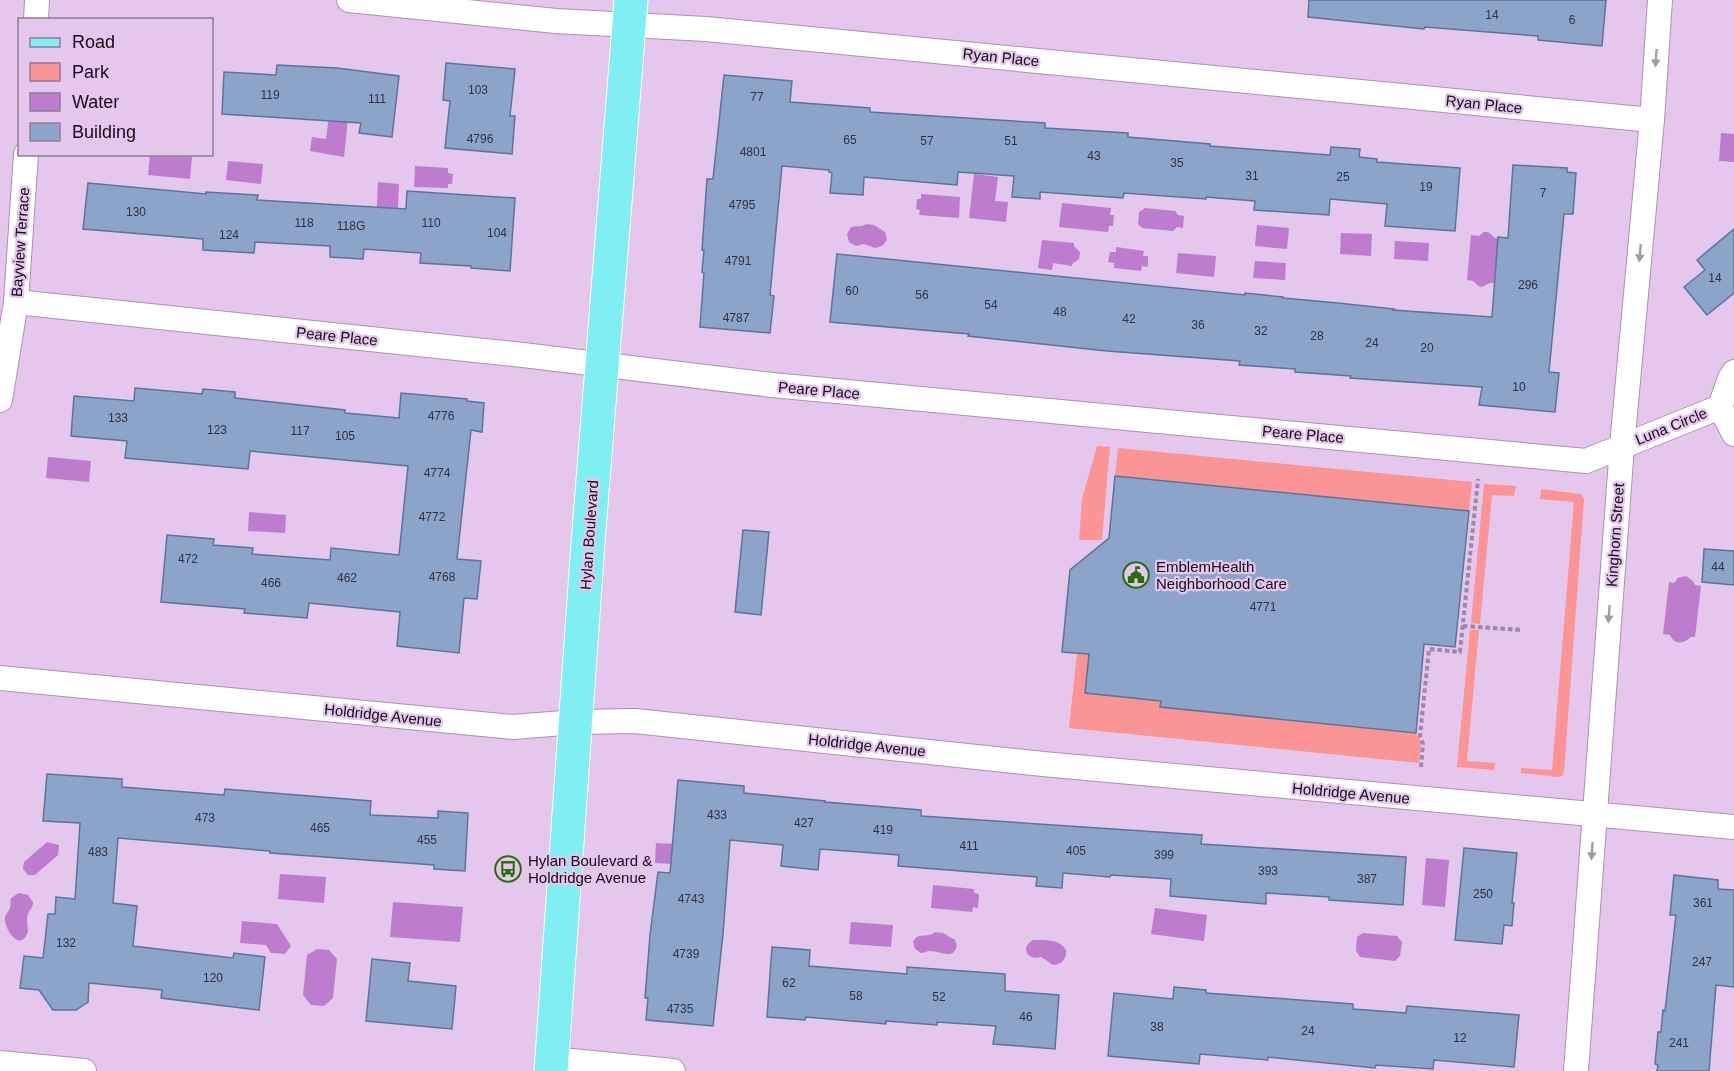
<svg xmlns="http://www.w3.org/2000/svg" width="1734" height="1071" font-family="Helvetica,sans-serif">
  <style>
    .green { fill: #fa9495 }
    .water { fill: #bd7cce }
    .building { fill: #8ca4ca; stroke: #5d7498; stroke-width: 1.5 }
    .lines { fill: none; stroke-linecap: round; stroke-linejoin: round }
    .minor-casing { stroke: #ae90b5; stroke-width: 26 }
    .primary-casing { stroke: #fff; stroke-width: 35 }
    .path { stroke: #9f87a5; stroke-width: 4; stroke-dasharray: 4.5 3; stroke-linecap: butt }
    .minor { stroke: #fff; stroke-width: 24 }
    .primary { stroke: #80eff4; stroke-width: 33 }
    .oneway { fill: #a19da2 }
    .labels { text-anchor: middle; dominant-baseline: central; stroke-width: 4.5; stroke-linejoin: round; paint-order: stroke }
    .number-label { font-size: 12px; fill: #323044 }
    .street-label { font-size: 15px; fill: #140a17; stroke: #e5c6ed }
    .poi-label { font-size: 15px; fill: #140a17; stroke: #e5c6ed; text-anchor: start }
  </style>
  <rect width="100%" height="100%" fill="#e5c6ed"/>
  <g class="green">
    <path d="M1097 446 1110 447 1102 540H1079L1082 499Z"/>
    <path d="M1118 448 1472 482 1469 511 1115 476Z"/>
    <path d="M1484 484 1516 486 1514 496 1492 495 1480 624 1471 623Z"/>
    <path d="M1541 489 1579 494 1582 495 1584 499 1564 772 1562 776 1558 777 1521 773V768L1552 770 1574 502 1540 499Z"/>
    <path d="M1470 630H1479L1467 761 1495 763 1494 770 1457 767Z"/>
    <path d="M1077 653 1089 654 1161 701 1160 707 1416 733 1421 742 1419 763 1069 728Z"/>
  </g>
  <g class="water">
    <path d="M329 116 348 119 344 157 310 151 312 137 326 139Z"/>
    <path d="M1721 133 1734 134V162L1719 161Z"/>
    <path d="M150 155 192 157 190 179 148 175Z"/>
    <path d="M228 161 263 164 261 184 226 180Z"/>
    <path d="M415 166 448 168V173L453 174 452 184H448V188L414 187Z"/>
    <path d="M974 174 998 177 995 201 1008 202 1006 222 969 218Z"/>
    <path d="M378 182 399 184 397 228 376 226Z"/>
    <path d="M921 194 960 197 959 218 919 215 920 210 916 209 917 199H921Z"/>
    <path d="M1062 203 1111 208 1110 215H1114L1113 226H1109L1108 232 1059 227Z"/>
    <path d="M1145 208 1175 211 1178 215 1184 216 1183 228 1177 227 1173 231 1142 228 1138 224 1139 212Z"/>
    <path d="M866 224 874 225 885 232 887 240 882 246 875 248 864 244 856 246 849 242 847 234 851 227 862 226Z"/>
    <path d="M1257 225 1289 228 1287 249 1255 246Z"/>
    <path d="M1484 232H1488L1495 238H1499L1494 283H1490L1484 286 1480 287 1473 281 1467 280 1471 235 1479 236Z"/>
    <path d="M1341 233 1372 234 1371 256 1340 254Z"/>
    <path d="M1042 240 1074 243V246L1080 252 1079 259 1072 264V266L1053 263 1052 270 1038 268Z"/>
    <path d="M1395 241 1429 243 1428 261 1394 259Z"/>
    <path d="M1116 247 1144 251 1143 256H1148V267L1142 266 1141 271 1114 268V263L1108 262 1110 252H1116Z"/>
    <path d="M1178 253 1216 256 1214 277 1176 273Z"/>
    <path d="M1255 261 1286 263 1285 280 1253 278Z"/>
    <path d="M48 457 91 461 89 482 46 478Z"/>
    <path d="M249 512 286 515 285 533 248 531Z"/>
    <path d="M1686 576 1693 581 1695 585 1701 586 1695 637H1691C1684 644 1674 645 1670 635L1663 634 1669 582 1674 583 1678 578Z"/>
    <path d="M47 842 59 845 58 855 35 875H28L23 869 24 862Z"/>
    <path d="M656 843 692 845 690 865 655 863Z"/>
    <path d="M1426 858 1449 860 1445 907 1422 905Z"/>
    <path d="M280 874 326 877 324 903 278 899Z"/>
    <path d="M933 885 974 889V893L979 894 978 908 973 907 972 912 931 908Z"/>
    <path d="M19 893 28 895 33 902C33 908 30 909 28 914 26 919 28 927 28 932 20 952 7 932 5 921 4 915 8 913 10 908 11 905 10 901 11 898Z"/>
    <path d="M393 902 463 907 460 942 390 937Z"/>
    <path d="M1155 908 1207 915 1204 941 1151 934Z"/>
    <path d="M242 921 277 924 291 946 285 954 271 953 266 945 240 943Z"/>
    <path d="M851 922 893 925 891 947 849 944Z"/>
    <path d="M935 932 943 933 955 940 957 947 953 953C944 956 939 951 930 951 927 951 924 953 921 953L915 949 913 942C917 933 922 937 928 935 931 935 933 933 935 932Z"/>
    <path d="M1363 933 1397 936 1402 942 1400 956 1395 961 1360 957 1356 951 1357 937Z"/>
    <path d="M1033 940C1045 940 1060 939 1066 950 1067 959 1062 964 1053 965L1041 957C1027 961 1020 947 1033 940Z"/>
    <path d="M317 949 329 950 337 959 333 998 324 1006 311 1005 303 995 307 955Z"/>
  </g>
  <g class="building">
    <path d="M1309 0H1606L1602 46 1538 40V36L1425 27 1424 29 1308 17Z"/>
    <path d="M446 63 515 69 510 116H515L512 154 445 148 450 101 443 100Z"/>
    <path d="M277 65 337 68 399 76 392 137 359 133 361 123 222 114 224 72 276 75Z"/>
    <path d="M724 75 792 81 790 102 870 108V112L1045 123V128L1128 133V137L1210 144V146L1330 155 1331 147 1360 149 1359 157 1377 159V162L1460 168 1455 231 1385 226 1387 204 1330 199 1329 215 1254 210 1255 201 1206 197V199L1124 193 1123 198 1040 192V199L1012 197 1014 176 958 172 957 185 864 177 863 195 830 193 832 173 829 172V170L782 166 770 295 774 296 770 333 700 327 704 273 702 272 704 250H702L707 179H713Z"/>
    <path d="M1513 165 1567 168V172L1576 173 1573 214H1564L1549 372 1559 373 1555 412 1479 405 1482 387 1350 378 1351 376 1295 372V369L1239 365 1240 361 1107 351 968 336 969 334 830 322 837 254 1245 295V293L1283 297V298L1338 303 1394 309 1393 310 1492 317 1498 237 1508 238Z"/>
    <path d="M88 183 206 194V192L258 195 257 200 406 209 407 191 515 198 510 271 471 268V266L420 263 421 253 364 249 363 259 330 257V246L255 242 254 253 203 250V239L83 229Z"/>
    <path d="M1734 229V293L1707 315 1684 287 1705 270 1697 260Z"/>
    <path d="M135 388 202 394 203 389 235 392V398L345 410V413L399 418 401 393 467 399V401L484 403 482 432 471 430 457 559 481 561 477 599 464 598 459 653 397 646 400 612 309 603 307 618 244 613 245 609 161 602 167 535 214 539 213 545 253 548 252 554 330 560 331 548 399 555 408 466 250 451 248 469 125 458 127 441 71 436 74 396 134 401Z"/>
    <path d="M1115 476 1469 511 1455 647 1424 644 1416 733 1160 707 1161 701 1085 693 1089 654 1062 652 1070 570 1109 538Z"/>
    <path d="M743 530 769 532 761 615 735 612Z"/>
    <path d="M1704 549 1734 551V585L1702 582Z"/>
    <path d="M47 774 122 779V787L224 795 225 789 371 801 370 815 438 818V811L468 813 465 871 434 869V865L270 853V851L118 838 113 903 137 906 133 946 233 958 234 953 265 957 259 1010 161 998 162 990 89 983 88 1002 76 1010H53L39 990 20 988 24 956 43 958 48 914H55L56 897 75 899 80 823 43 821Z"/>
    <path d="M678 780 744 786V793L825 801V802L921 810V816L1202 835 1201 844 1406 857 1403 905 1329 900V897L1266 893V904L1170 896 1171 879 1111 875 1110 877 1063 873 1062 888 1036 886 1037 877 898 866 899 855 820 849 818 870 781 866 783 845 730 840 723 934 713 1026 646 1020 648 998H645L650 935 658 872 670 873Z"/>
    <path d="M1464 848 1517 853 1512 903H1514L1512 926 1504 925 1502 944 1455 940Z"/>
    <path d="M1674 875 1718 880V889L1734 890V987L1716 985 1709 1071H1657L1658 1065 1655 1064 1658 1032H1661L1663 1010 1665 1011 1676 915H1670Z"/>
    <path d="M772 947 810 950 809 966 907 974V967L1005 974V991L1059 995 1055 1049 993 1044 996 1026 937 1022V1025L886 1021V1024L806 1017 805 1020 767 1017Z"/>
    <path d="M372 959 410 963 408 981 456 986 452 1029 366 1021Z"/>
    <path d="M1174 987 1206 990V993L1353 1004V1009L1406 1013 1407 1006 1519 1015 1514 1067 1434 1060 1433 1069 1376 1065 1375 1068 1268 1057V1060L1200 1054 1199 1064 1108 1056 1114 993 1173 999Z"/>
  </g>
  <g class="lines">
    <g class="minor-casing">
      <g id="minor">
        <path d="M349 0 556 21 706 29 1652 120"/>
        <path d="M36 20 37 0"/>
        <path d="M16 302 523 355 772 385 1586 461 1720 407"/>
        <path d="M1734 372 1730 378 1720 407 1734 434"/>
        <path d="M0 400 16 302 26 154"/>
        <path d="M0 678 513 727 576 722 635 721 1043 764 1734 827"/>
        <path d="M552 1059 673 1071"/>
        <path d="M0 1063 84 1071"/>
        <path d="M1576 1071 1622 446 1652 120 1660 0"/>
      </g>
    </g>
    <g class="primary-casing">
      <path id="primary" d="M551 1071 588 543 631 0"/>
    </g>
    <g class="path">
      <path d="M1463 626 1521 630"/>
      <path d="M1421 767 1423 744 1420 736 1429 649 1460 652 1478 479"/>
    </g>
    <use href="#minor" class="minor"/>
    <use href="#primary" class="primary"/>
  </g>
  <defs><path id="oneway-solid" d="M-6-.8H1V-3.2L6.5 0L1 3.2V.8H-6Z" transform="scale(1.5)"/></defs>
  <g class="oneway">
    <use href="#oneway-solid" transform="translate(1656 58) rotate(94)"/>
    <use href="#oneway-solid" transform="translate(1640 253) rotate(95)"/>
    <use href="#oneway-solid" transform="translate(1609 614) rotate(94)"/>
    <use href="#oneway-solid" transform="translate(1592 851) rotate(94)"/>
  </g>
  <defs>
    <g id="civic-ring" transform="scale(1.35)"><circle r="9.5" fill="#e5c6ed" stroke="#266d0b" stroke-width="1.5"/><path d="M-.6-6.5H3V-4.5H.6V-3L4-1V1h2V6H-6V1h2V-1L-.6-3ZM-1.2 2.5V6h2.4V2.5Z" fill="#266d0b"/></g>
    <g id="bus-ring" transform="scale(1.35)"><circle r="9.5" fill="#e5c6ed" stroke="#266d0b" stroke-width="1.5"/><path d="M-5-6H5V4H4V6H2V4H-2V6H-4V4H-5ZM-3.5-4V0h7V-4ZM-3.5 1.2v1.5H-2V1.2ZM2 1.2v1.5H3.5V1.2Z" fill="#266d0b"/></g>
  </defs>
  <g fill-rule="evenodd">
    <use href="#civic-ring" x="1136" y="575"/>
    <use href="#bus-ring" x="508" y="869"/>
  </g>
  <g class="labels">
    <g class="number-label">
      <text x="1492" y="15">14</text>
      <text x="1572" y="20">6</text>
      <text x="478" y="90">103</text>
      <text x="270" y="95">119</text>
      <text x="757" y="97">77</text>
      <text x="377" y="99">111</text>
      <text x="480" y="139">4796</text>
      <text x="850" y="140">65</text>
      <text x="927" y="141">57</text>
      <text x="1011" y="141">51</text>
      <text x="753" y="152">4801</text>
      <text x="1094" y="156">43</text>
      <text x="1177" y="163">35</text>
      <text x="1252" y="176">31</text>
      <text x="1343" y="177">25</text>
      <text x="1426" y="187">19</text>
      <text x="1543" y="193">7</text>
      <text x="742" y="205">4795</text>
      <text x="136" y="212">130</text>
      <text x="304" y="223">118</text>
      <text x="431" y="223">110</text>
      <text x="351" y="226">118G</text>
      <text x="497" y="233">104</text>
      <text x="229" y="235">124</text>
      <text x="738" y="261">4791</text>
      <text x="1715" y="278">14</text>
      <text x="1528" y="285">296</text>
      <text x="852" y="291">60</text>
      <text x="922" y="295">56</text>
      <text x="991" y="305">54</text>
      <text x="1060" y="312">48</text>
      <text x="736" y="318">4787</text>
      <text x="1129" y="319">42</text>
      <text x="1198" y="325">36</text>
      <text x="1261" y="331">32</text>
      <text x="1317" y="336">28</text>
      <text x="1372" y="343">24</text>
      <text x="1427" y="348">20</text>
      <text x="1519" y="387">10</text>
      <text x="441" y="416">4776</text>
      <text x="118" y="418">133</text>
      <text x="217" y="430">123</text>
      <text x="300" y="431">117</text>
      <text x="345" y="436">105</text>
      <text x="437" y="473">4774</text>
      <text x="432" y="517">4772</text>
      <text x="188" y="559">472</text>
      <text x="1718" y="567">44</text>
      <text x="442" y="577">4768</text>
      <text x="347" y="578">462</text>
      <text x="271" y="583">466</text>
      <text x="1263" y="607">4771</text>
      <text x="717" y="815">433</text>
      <text x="205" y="818">473</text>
      <text x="804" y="823">427</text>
      <text x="320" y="828">465</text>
      <text x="883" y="830">419</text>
      <text x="427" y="840">455</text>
      <text x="969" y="846">411</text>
      <text x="1076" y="851">405</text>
      <text x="98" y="852">483</text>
      <text x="1164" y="855">399</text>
      <text x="1268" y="871">393</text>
      <text x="1367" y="879">387</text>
      <text x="1483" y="894">250</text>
      <text x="691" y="899">4743</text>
      <text x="1703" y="903">361</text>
      <text x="66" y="943">132</text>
      <text x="686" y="954">4739</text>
      <text x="1702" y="962">247</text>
      <text x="213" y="978">120</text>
      <text x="789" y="983">62</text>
      <text x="856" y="996">58</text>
      <text x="939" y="997">52</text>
      <text x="680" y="1009">4735</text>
      <text x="1026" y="1017">46</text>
      <text x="1157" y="1027">38</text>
      <text x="1308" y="1031">24</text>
      <text x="1460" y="1038">12</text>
      <text x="1679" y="1043">241</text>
    </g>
    <g class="street-label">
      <text transform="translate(1001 57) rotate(6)">Ryan Place</text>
      <text transform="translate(1484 104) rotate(6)">Ryan Place</text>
      <text transform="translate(20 242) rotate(-86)">Bayview Terrace</text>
      <text transform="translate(337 336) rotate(6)">Peare Place</text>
      <text transform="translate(819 390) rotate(5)">Peare Place</text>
      <text transform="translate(1671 426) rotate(-22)">Luna Circle</text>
      <text transform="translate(1303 434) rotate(5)">Peare Place</text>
      <text transform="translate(589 535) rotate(-86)">Hylan Boulevard</text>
      <text transform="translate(1615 535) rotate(-86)">Kinghorn Street</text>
      <text transform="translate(383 715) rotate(6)">Holdridge Avenue</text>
      <text transform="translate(867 745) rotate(6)">Holdridge Avenue</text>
      <text transform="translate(1351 793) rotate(5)">Holdridge Avenue</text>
    </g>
    <g class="poi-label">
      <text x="1156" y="566">EmblemHealth<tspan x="1156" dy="17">Neighborhood Care</tspan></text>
      <text x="528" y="860">Hylan Boulevard &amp;<tspan x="528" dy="17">Holdridge Avenue</tspan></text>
    </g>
  </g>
  <rect x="18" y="18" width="195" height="138" fill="#e5c6ed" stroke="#917b97" stroke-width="1.5"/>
  <rect x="30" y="38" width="30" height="9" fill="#80eff4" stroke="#917b97" stroke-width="1.5"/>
  <text x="72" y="48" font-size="18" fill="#140a17">Road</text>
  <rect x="30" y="63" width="30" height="18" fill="#fa9495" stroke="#917b97" stroke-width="1.5"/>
  <text x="72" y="78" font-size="18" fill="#140a17">Park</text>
  <rect x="30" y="93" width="30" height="18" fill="#bd7cce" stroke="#917b97" stroke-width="1.5"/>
  <text x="72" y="108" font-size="18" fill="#140a17">Water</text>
  <rect x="30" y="123" width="30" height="18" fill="#8ca4ca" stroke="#917b97" stroke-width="1.5"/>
  <text x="72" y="138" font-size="18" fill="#140a17">Building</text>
</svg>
